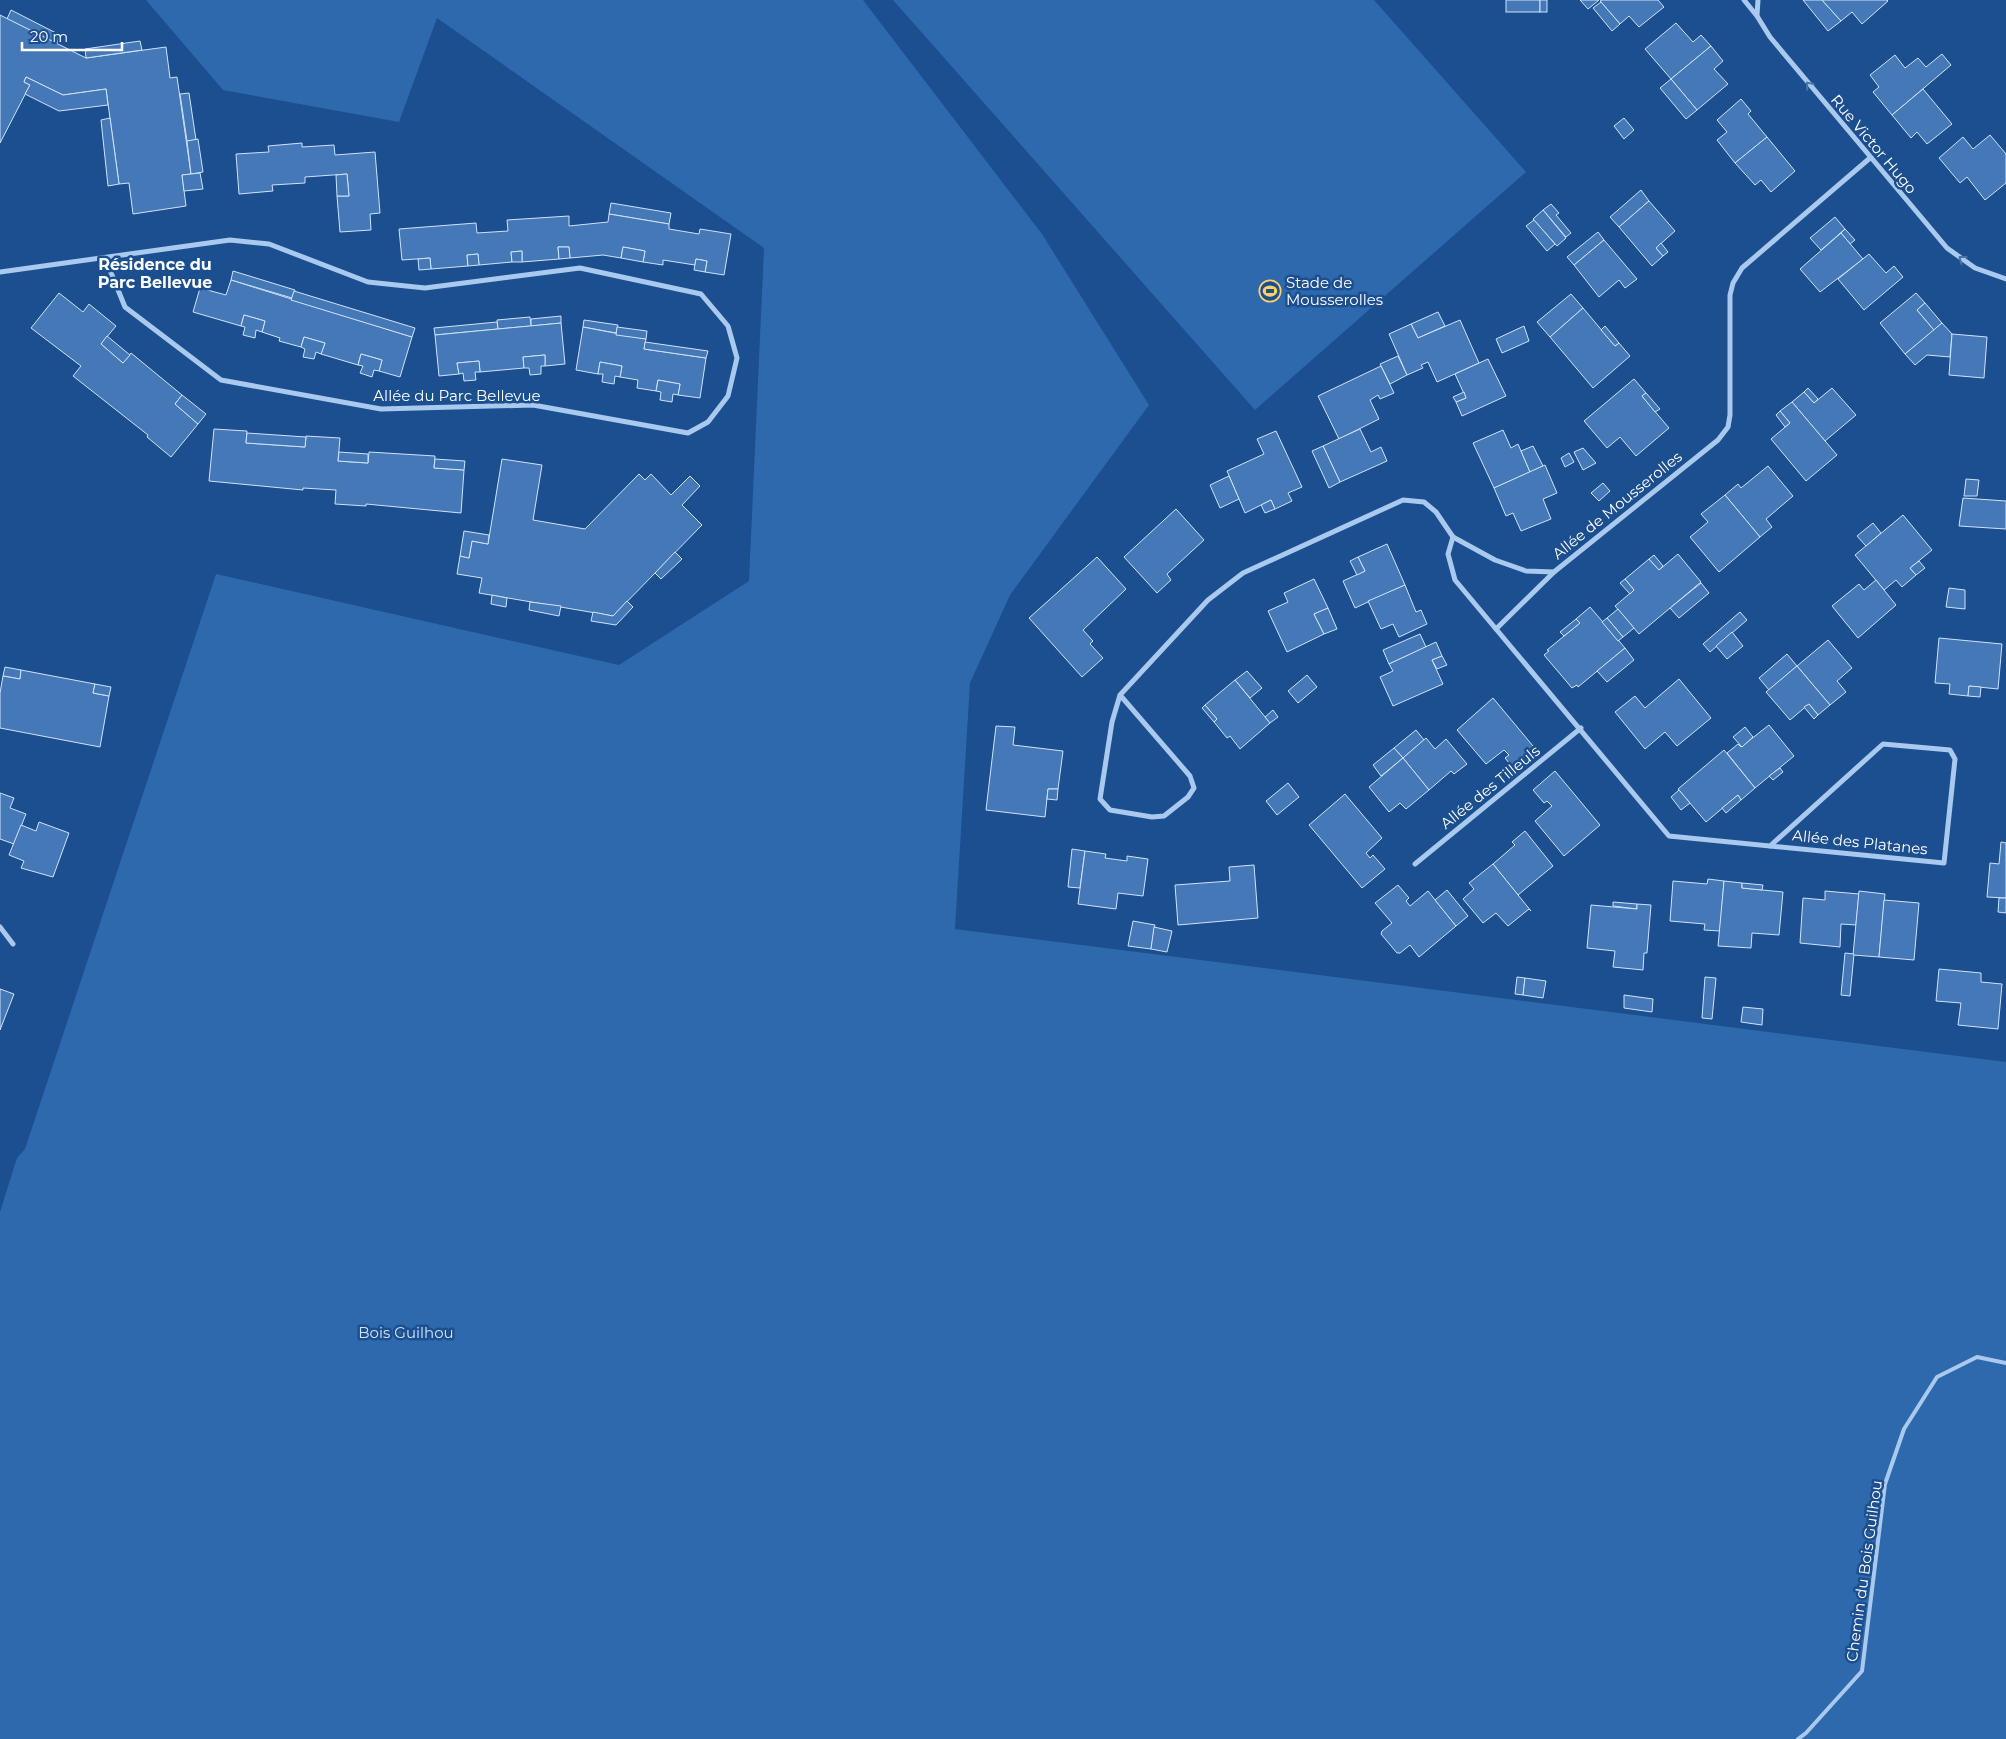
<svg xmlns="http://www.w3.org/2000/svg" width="2006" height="1739" font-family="Montserrat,sans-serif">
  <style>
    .green { fill: #2e69ad }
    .building { fill: #4478b7; stroke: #cfe3fa }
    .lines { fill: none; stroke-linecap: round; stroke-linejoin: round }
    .service { stroke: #a9c9ee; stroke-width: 4 }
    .minor { stroke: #a9c9ee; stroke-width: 5 }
    .oneway { stroke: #4674ac }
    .labels { text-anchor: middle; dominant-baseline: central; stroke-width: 5; stroke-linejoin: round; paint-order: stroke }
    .street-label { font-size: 15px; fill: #fff; stroke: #1b4f8f }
    .poi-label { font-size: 15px; fill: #fff; stroke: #1b4f8f; text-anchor: start }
    .park-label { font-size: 15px; fill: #cfe3fa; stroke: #1b4f8f }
    .neighbourhood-label { font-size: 16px; font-weight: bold; fill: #fff; stroke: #1b4f8f }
  </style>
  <rect width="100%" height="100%" fill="#1b4f8f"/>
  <g class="green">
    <path d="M146 0H863L1042 234 1149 405 1010 595 970 683 955 929 2006 1062V1739H0V1212L17 1158 25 1149 216 574 619 665 749 581 764 248 437 18 399 122 223 90Z"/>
    <path d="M893 0H1374L1526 172 1255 410Z"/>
  </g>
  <g class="building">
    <rect x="1506" y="0" width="34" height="12"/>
    <rect x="1540" y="0" width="7" height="12"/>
    <path d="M1580 0H1599L1588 9Z"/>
    <path d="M1602 0H1658L1664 7 1639 27 1629 16 1620 24 1600 1Z"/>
    <path d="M1803 0H1822L1841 21 1828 31Z"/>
    <path d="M1822 0H1887L1888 1 1862 24 1852 12 1841 21Z"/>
    <path d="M1601 2 1620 24 1612 31 1593 8Z"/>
    <path d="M11 10 60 35 57 44 7 19Z"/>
    <path d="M0 15 86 58 166 47 170 78 177 77 191 174 182 175 186 206 133 214 129 183 119 184 106 89 63 95 26 77 24 82 30 85 0 143Z"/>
    <path d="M1676 23 1693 42 1701 35 1711 46 1671 79 1645 49Z"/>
    <path d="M140 41 142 50 86 58 85 49Z"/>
    <path d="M1711 46 1723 61 1714 69 1728 84 1697 110 1671 79Z"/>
    <path d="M1942 54 1951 65 1892 115 1873 92 1879 87 1870 75 1895 55 1905 68 1918 58 1926 67Z"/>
    <path d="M26 77 63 95 106 89 108 105 59 111 25 94 30 85 24 82Z"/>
    <path d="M1671 79 1697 110 1686 119 1660 88Z"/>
    <path d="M1923 89 1952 124 1927 144 1917 132 1911 138 1892 115Z"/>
    <path d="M189 93 196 140 187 141 180 94Z"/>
    <path d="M1741 99 1751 111 1748 114 1767 137 1735 163 1717 140 1727 132 1717 120Z"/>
    <path d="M110 118 119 184 108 186 101 120Z"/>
    <path d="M1624 118 1634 130 1624 139 1614 126Z"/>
    <path d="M1990 135 2006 154V183L1985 200 1967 177 1960 183 1939 158 1963 137 1973 149Z"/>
    <path d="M1767 137 1795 171 1771 192 1761 180 1755 185 1735 163Z"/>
    <path d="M198 139 203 172 191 174 187 141Z"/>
    <path d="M302 143V147L334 145 335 155 375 152 380 213 370 214 371 230 340 232 337 196H349L347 174 305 177V183L272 185 273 191 239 194 236 154 269 152 268 146Z"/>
    <path d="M200 173 203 189 184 191 182 175Z"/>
    <path d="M347 174 349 196H337L336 175Z"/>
    <path d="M1641 190 1649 201 1619 227 1610 217Z"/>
    <path d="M1649 201 1675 231 1656 248 1663 256 1652 266 1619 227Z"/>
    <path d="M611 203 671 213 669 224 609 214Z"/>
    <path d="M1551 204 1559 213 1556 215 1571 233 1566 237 1543 210Z"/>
    <path d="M1543 210 1566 238 1557 246 1533 219Z"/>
    <path d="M609 214 669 224V229L699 234 700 229 731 234 724 275 705 272 707 261 696 259 695 265 663 260V265L643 262 645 251 623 247 621 258 603 255 570 258 569 247H558L559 259 522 262V251L511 252 512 262 479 265 478 254 467 255 468 266 431 269 430 258 402 260 399 229 476 223 477 233 508 231 507 220 569 216V226L608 222Z"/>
    <path d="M1835 217 1845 229 1821 250 1810 238Z"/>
    <path d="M1534 220 1555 244 1547 251 1526 226Z"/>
    <path d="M1845 229 1855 240 1850 244 1841 233Z"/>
    <path d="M1598 232 1604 240 1574 265 1567 257Z"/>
    <path d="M1841 233 1863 259 1820 292 1800 269Z"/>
    <path d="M1604 240 1637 279 1625 288 1619 280 1599 297 1574 265Z"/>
    <path d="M1661 243 1668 252 1663 256 1656 248Z"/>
    <path d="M558 247H569L570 258 559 259Z"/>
    <path d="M623 247 645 251 643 262 621 258Z"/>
    <path d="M522 251V262H512L511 252Z"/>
    <path d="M478 254 479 265 468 266 467 255Z"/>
    <path d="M1869 254 1886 273 1894 266 1903 277 1864 310 1838 279Z"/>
    <path d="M430 258 431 269 419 270 418 259Z"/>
    <path d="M696 259 707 261 705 272 694 270Z"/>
    <path d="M233 271 295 290 292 298 231 280Z"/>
    <path d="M231 280 412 337 400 377 379 371 382 360 361 354 358 365 321 354 325 343 304 337 301 347 279 341 280 338 262 332 265 321 244 315 241 326 193 312 200 288 226 295Z"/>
    <path d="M294 291 415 328 412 337 291 300Z"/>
    <path d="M59 293 83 312 89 304 116 326 101 344 123 363 131 353 182 395 175 404 198 424 171 457 147 437 148 435 73 376 81 366 31 328Z"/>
    <path d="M1916 293 1925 303 1917 310 1934 330 1905 354 1880 323Z"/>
    <path d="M1571 294 1583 308 1550 337 1537 322Z"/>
    <path d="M1925 303 1942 323 1934 330 1917 310Z"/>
    <path d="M1583 308 1615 346 1619 343 1630 356 1593 388 1550 337Z"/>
    <path d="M1438 312 1445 326 1418 338 1411 324Z"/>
    <path d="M244 315 265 321 262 332 256 330 255 338 243 335 245 327 241 326Z"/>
    <path d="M561 316V323L531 326V319Z"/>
    <path d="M530 317 531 326 498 329 497 320Z"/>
    <path d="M584 320 618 325 616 333 583 327Z"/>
    <path d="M1460 320 1479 363 1437 382 1428 362 1421 365 1423 368 1407 375 1389 334 1411 324 1418 338Z"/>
    <path d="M497 322 498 329 435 335 434 328Z"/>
    <path d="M561 323 565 364 545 366V355L523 357 524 368 480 372 479 361 457 363 459 374 439 376 435 335Z"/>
    <path d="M1942 323 1952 334 1950 357 1927 355 1915 365 1905 354Z"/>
    <path d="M1524 326 1529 341 1502 353 1496 339Z"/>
    <path d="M1605 326 1619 343 1615 346 1601 330Z"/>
    <path d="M583 327 646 339 644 349 706 358 700 398 678 395 680 384 658 380 656 391 637 388 638 380 620 377 622 366 600 362 598 374 576 370Z"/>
    <path d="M617 327 647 331 646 339 616 335Z"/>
    <path d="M1952 334 1987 337 1984 378 1949 375Z"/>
    <path d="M107 336 130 355 123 363 101 344Z"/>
    <path d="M304 337 325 343 321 354 316 352 314 359 303 357 305 349 301 347Z"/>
    <path d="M645 342 708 351 706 358 644 349Z"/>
    <path d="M361 354 382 360 379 371 374 370 372 377 360 373 363 366 358 365Z"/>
    <path d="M545 355V366H541V374L530 375 529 368H524L523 357Z"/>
    <path d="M1398 356 1407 375 1390 384 1380 364Z"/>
    <path d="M1488 359 1506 396 1462 416 1456 402 1466 398 1455 374Z"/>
    <path d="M479 361 480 372H475L476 380 464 381 463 373 459 374 457 363Z"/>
    <path d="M600 362 622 366 620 377 615 376 614 384 602 382 603 374H598Z"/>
    <path d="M1381 366 1394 393 1380 399 1378 395 1370 400 1379 419 1339 439 1318 396Z"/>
    <path d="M1634 379 1646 393 1642 396 1669 428 1636 456 1620 437 1607 448 1584 421Z"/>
    <path d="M658 380 680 384 678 395 673 394 672 402 660 400 661 392 656 391Z"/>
    <path d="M1808 388 1818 399 1814 403 1804 392Z"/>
    <path d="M1832 388 1856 415 1825 441 1792 402 1804 392 1814 403Z"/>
    <path d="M1464 392 1466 398 1456 402 1453 397Z"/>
    <path d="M1646 393 1660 409 1655 412 1642 396Z"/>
    <path d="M182 395 206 414 198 424 175 404Z"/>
    <path d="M1792 402 1837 455 1806 481 1771 439 1790 423 1780 411Z"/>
    <path d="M1780 411 1790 423 1785 427 1776 415Z"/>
    <path d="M214 429 247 431 246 443 305 447 306 436 340 438 338 461 368 463 369 452 435 456 434 468 464 470 461 513 366 504V506L335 504 336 490 303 488V490L209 481Z"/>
    <path d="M1360 429 1371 452 1381 447 1387 461 1340 482 1323 446Z"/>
    <path d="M1503 430 1511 448 1518 444 1530 472 1494 488 1473 443Z"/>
    <path d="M1276 431 1302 487 1288 493 1292 501 1275 509 1271 500 1245 513 1227 471 1264 454 1257 439Z"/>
    <path d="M247 433 306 437 305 447 246 443Z"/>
    <path d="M1323 446 1340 482 1329 488 1312 451Z"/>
    <path d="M1533 446 1543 466 1530 472 1521 451Z"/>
    <path d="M1583 448 1596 463 1583 470 1574 452Z"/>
    <path d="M339 452 368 454V463L338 461Z"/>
    <path d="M1569 453 1574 462 1565 467 1561 458Z"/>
    <path d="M435 459 465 461 464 470 434 468Z"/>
    <path d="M502 459 542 465 533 520 585 529 639 474 645 480 651 474 671 495 690 476 700 486 682 505 702 525 613 616 479 593 482 578 457 574 460 556 469 558 472 541 488 544Z"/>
    <path d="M1545 465 1557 493 1543 499 1551 519 1521 531 1513 513 1506 516 1494 488Z"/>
    <path d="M1768 466 1793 496 1766 519 1772 527 1760 537 1725 495 1738 484 1741 488Z"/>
    <path d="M1229 476 1239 499 1220 508 1210 485Z"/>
    <path d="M1966 479 1979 480 1977 496H1964Z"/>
    <path d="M1603 483 1610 491 1599 501 1591 493Z"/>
    <path d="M1725 495 1760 537 1719 572 1690 537 1708 522 1701 514Z"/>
    <path d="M1963 498 2006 501V529L1959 526Z"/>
    <path d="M1271 500 1275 509 1265 513 1261 505Z"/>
    <path d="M1176 509 1204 540 1167 574 1171 580 1157 593 1124 557Z"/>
    <path d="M1903 515 1932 550 1910 568 1916 575 1902 587 1896 580 1884 590 1855 555Z"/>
    <path d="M1873 523 1881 533 1866 546 1857 536Z"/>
    <path d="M464 531 489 535 488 544 472 541 469 558 460 556Z"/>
    <path d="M1387 544 1405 585 1355 608 1343 581 1365 571 1358 557Z"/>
    <path d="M675 552 682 559 661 579 655 573Z"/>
    <path d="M1678 554 1701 582 1639 634 1615 606 1634 590 1625 579 1649 559 1659 570Z"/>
    <path d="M1654 555 1663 566 1659 570 1649 559Z"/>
    <path d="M1097 557 1126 589 1083 630 1093 641 1090 644 1103 658 1082 677 1029 618Z"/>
    <path d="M1358 557 1365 571 1357 575 1350 561Z"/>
    <path d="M1919 561 1925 568 1916 575 1910 568Z"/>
    <path d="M1314 579 1328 608 1314 614 1324 634 1287 652 1268 611 1288 602 1284 593Z"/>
    <path d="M1625 579 1634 590 1630 594 1620 583Z"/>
    <path d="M1876 580 1896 605 1858 638 1832 606 1859 584 1864 590Z"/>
    <path d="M1701 583 1709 593 1679 618 1670 608Z"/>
    <path d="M1405 585 1416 612 1421 610 1427 624 1399 637 1393 624 1381 629 1368 601Z"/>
    <path d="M1949 588 1965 590V609L1946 607Z"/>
    <path d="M492 595 507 598 506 607 491 604Z"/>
    <path d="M627 601 633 607 616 625 591 621 593 612 613 616Z"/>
    <path d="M530 602 561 606 559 616 529 610Z"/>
    <path d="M1590 607 1625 648 1578 687 1577 685 1572 688 1544 655 1549 651 1547 650 1580 623 1576 619Z"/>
    <path d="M1328 608 1337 629 1324 634 1314 614Z"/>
    <path d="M1618 609 1634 628 1623 637 1607 618Z"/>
    <path d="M1740 612 1747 620 1710 652 1703 644Z"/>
    <path d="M1607 618 1623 637 1618 641 1602 622Z"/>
    <path d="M1576 619 1580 623 1564 636 1560 632Z"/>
    <path d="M1732 632 1743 646 1727 659 1716 646Z"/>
    <path d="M1420 634 1426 647 1389 664 1383 650Z"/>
    <path d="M1939 638 2002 644 1998 689 1969 686 1968 696 1949 694 1950 684 1935 683Z"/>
    <path d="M1828 640 1852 668 1837 681 1846 692 1830 705 1797 666Z"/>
    <path d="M1436 642 1442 656 1432 660 1443 684 1393 706 1380 677 1393 671 1389 664Z"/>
    <path d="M1625 648 1634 660 1607 682 1597 671Z"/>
    <path d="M1787 654 1797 666 1769 690 1759 678Z"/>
    <path d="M1442 656 1447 665 1437 669 1432 660Z"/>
    <path d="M1797 666 1830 705 1818 715 1809 704 1790 720 1766 692Z"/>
    <path d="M5 667 21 670 20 679 3 676Z"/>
    <path d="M21 670 95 684 93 693 109 696 100 747 0 728V693L3 676 20 679Z"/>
    <path d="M1247 671 1262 688 1250 698 1235 680Z"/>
    <path d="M1307 675 1317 687 1298 703 1288 691Z"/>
    <path d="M1679 679 1711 718 1677 746 1665 732 1645 749 1615 712 1635 696 1645 708Z"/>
    <path d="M1235 680 1270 723 1240 749 1230 736 1227 738 1214 722 1217 719 1205 705Z"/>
    <path d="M95 684 111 687 109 696 93 693Z"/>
    <path d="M1969 686 1981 687 1980 697 1968 696Z"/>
    <path d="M1493 698 1538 752 1516 771 1505 758 1509 755 1504 750 1486 764 1457 730Z"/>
    <path d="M1809 704 1818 715 1814 719 1804 707Z"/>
    <path d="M1205 705 1217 719 1214 722 1202 708Z"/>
    <path d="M1273 710 1278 717 1270 723 1265 717Z"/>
    <path d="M1769 725 1794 756 1755 788 1727 753 1738 744 1741 747Z"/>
    <path d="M996 726 1015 727 1013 745 1063 751 1058 789H1048L1045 817 986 810Z"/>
    <path d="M1745 727 1753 737 1742 747 1733 737Z"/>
    <path d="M1416 730 1424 740 1403 758 1394 748Z"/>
    <path d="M1426 738 1435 749 1446 739 1467 764 1454 774 1451 771 1429 790 1403 758Z"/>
    <path d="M1394 748 1403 758 1381 776 1373 765Z"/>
    <path d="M1724 750 1755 788 1741 800 1738 795 1706 822 1678 789Z"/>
    <path d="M1403 758 1429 790 1406 809 1400 803 1389 812 1369 787Z"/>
    <path d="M1780 768 1783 772 1773 780 1769 776Z"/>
    <path d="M1555 771 1600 825 1564 856 1535 821 1552 806 1547 801 1544 803 1533 790Z"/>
    <path d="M1288 783 1299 797 1277 815 1266 801Z"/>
    <path d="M1048 789H1058L1057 800 1047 799Z"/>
    <path d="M1679 790 1690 803 1681 810 1671 797Z"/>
    <path d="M0 793 14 798 10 808 26 814 14 844 0 839Z"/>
    <path d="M1345 794 1382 838 1366 853 1370 858 1373 855 1385 869 1362 888 1309 825Z"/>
    <path d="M1738 795 1741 800 1726 813 1722 808Z"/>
    <path d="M39 822 69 833 53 877 21 868 24 861 9 855 21 825 36 831Z"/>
    <path d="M1525 831 1553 866 1518 895 1493 864 1515 845 1512 842Z"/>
    <path d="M2001 842 2006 843V898L1987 897 1990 863 1999 864Z"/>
    <path d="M1072 849 1085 851 1080 888 1068 887Z"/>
    <path d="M1085 851 1106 854 1105 858 1127 861V856L1148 859 1143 896 1118 893 1116 909 1078 904Z"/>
    <path d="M1493 864 1531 911 1529 909 1508 926 1496 913 1483 923 1463 899 1474 889 1469 883Z"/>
    <path d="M1254 865 1258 918 1178 925 1175 885 1230 881 1229 867Z"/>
    <path d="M1708 879 1724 881 1720 931 1704 930 1705 924 1670 921 1673 881 1707 884Z"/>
    <path d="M1724 881 1742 883V888L1783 892 1779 935 1752 933 1751 948 1718 946Z"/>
    <path d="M1742 883 1763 885 1762 890 1742 888Z"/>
    <path d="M1398 885 1409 898 1406 901 1410 906 1428 891 1456 926 1419 957 1410 945 1400 953H1397L1381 934 1382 931 1392 923 1375 903Z"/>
    <path d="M1447 890 1468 916 1456 926 1435 900Z"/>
    <path d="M1825 891 1859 894 1856 925 1841 924 1840 947 1800 943 1803 898 1825 900Z"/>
    <path d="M1859 891 1885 894 1879 957 1853 955Z"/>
    <path d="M1999 898H2006V913L1998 912Z"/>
    <path d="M1884 900 1919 903 1914 960 1879 957Z"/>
    <path d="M1613 902 1637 904V909L1613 906Z"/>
    <path d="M1637 904 1651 905 1647 953H1644L1643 970 1613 967 1615 951 1587 948 1591 905 1637 909Z"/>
    <path d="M1133 921 1155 925 1151 949 1128 946Z"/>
    <path d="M1154 927 1172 931 1167 952 1151 949Z"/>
    <path d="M1845 953 1854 954 1850 996 1841 995Z"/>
    <path d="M1939 969 1981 973V982L2002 984 1998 1029 1958 1025 1961 1003 1936 1001Z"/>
    <path d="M1517 977 1525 978 1523 995 1515 994Z"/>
    <path d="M1705 977 1716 978 1712 1019 1702 1018Z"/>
    <path d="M1525 978 1546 981 1543 998 1523 995Z"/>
    <path d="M0 989 14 994 0 1030Z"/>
    <path d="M1624 995 1653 999 1652 1012 1624 1008Z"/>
    <path d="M1743 1007 1763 1009 1762 1025 1741 1022Z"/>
  </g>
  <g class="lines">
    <path class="service" d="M1798 1739 1806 1733 1862 1671 1885 1484 1904 1429 1937 1377 1977 1357 2006 1363"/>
    <g class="minor">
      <path d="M1744 0 1757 16 1770 37 1947 248 1975 268 2006 279"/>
      <path d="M1757 15 1758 0"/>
      <path d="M0 272 230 240 269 244 368 282 425 288 580 268 701 294 728 326 737 358 728 396 708 422 688 433 533 405 381 409 221 380 125 307 105 258"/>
      <path d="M1453 537 1448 554 1455 580 1496 629 1554 572"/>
      <path d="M1496 629 1669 836 1944 863 1955 759 1950 750 1883 744 1770 846"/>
      <path d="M1120 695 1112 722 1100 799 1110 810 1152 817 1164 816 1188 797 1194 788 1190 776 1120 695 1208 600 1243 573 1403 500 1424 502 1436 512 1453 537 1495 560 1526 571 1554 572 1718 440 1728 427 1730 415V295L1733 283 1742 268 1870 158"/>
      <path d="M1415 864 1581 728"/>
      <path d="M0 927 13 944"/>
    </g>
  </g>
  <defs><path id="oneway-chevron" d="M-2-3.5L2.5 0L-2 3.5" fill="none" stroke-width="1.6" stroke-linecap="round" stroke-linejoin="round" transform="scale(1.25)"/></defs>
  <g class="oneway">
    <use href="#oneway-chevron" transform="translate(1809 85) rotate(-130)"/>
    <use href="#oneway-chevron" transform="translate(1962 259) rotate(-143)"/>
  </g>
  <defs>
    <g id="stadium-ring" transform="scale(1.125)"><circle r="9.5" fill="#1b4f8f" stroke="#ffd166" stroke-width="1.5"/><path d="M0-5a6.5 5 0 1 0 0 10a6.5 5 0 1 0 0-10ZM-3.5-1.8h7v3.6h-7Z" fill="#ffd166"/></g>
  </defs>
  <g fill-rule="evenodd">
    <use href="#stadium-ring" x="1270" y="291"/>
  </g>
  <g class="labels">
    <g class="street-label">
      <text transform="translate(1874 144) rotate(50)">Rue Victor Hugo</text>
      <text x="457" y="395">Allée du Parc Bellevue</text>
      <text transform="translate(1617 505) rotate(-39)">Allée de Mousserolles</text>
      <text transform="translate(1490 787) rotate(-39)">Allée des Tilleuls</text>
      <text transform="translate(1860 842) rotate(6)">Allée des Platanes</text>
      <text transform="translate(1864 1571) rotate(-82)">Chemin du Bois Guilhou</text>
    </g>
    <g class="poi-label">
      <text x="1286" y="282">Stade de<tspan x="1286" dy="17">Mousserolles</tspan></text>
    </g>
    <g class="park-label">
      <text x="406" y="1332">Bois Guilhou</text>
    </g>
    <g class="neighbourhood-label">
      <text x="155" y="264">Résidence du<tspan x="155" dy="18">Parc Bellevue</tspan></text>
    </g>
  </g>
  <path d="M22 42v8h100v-8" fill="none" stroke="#ffffff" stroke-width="2.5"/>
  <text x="30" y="42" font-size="15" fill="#ffffff" stroke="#1b4f8f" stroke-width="4" paint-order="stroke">20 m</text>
</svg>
